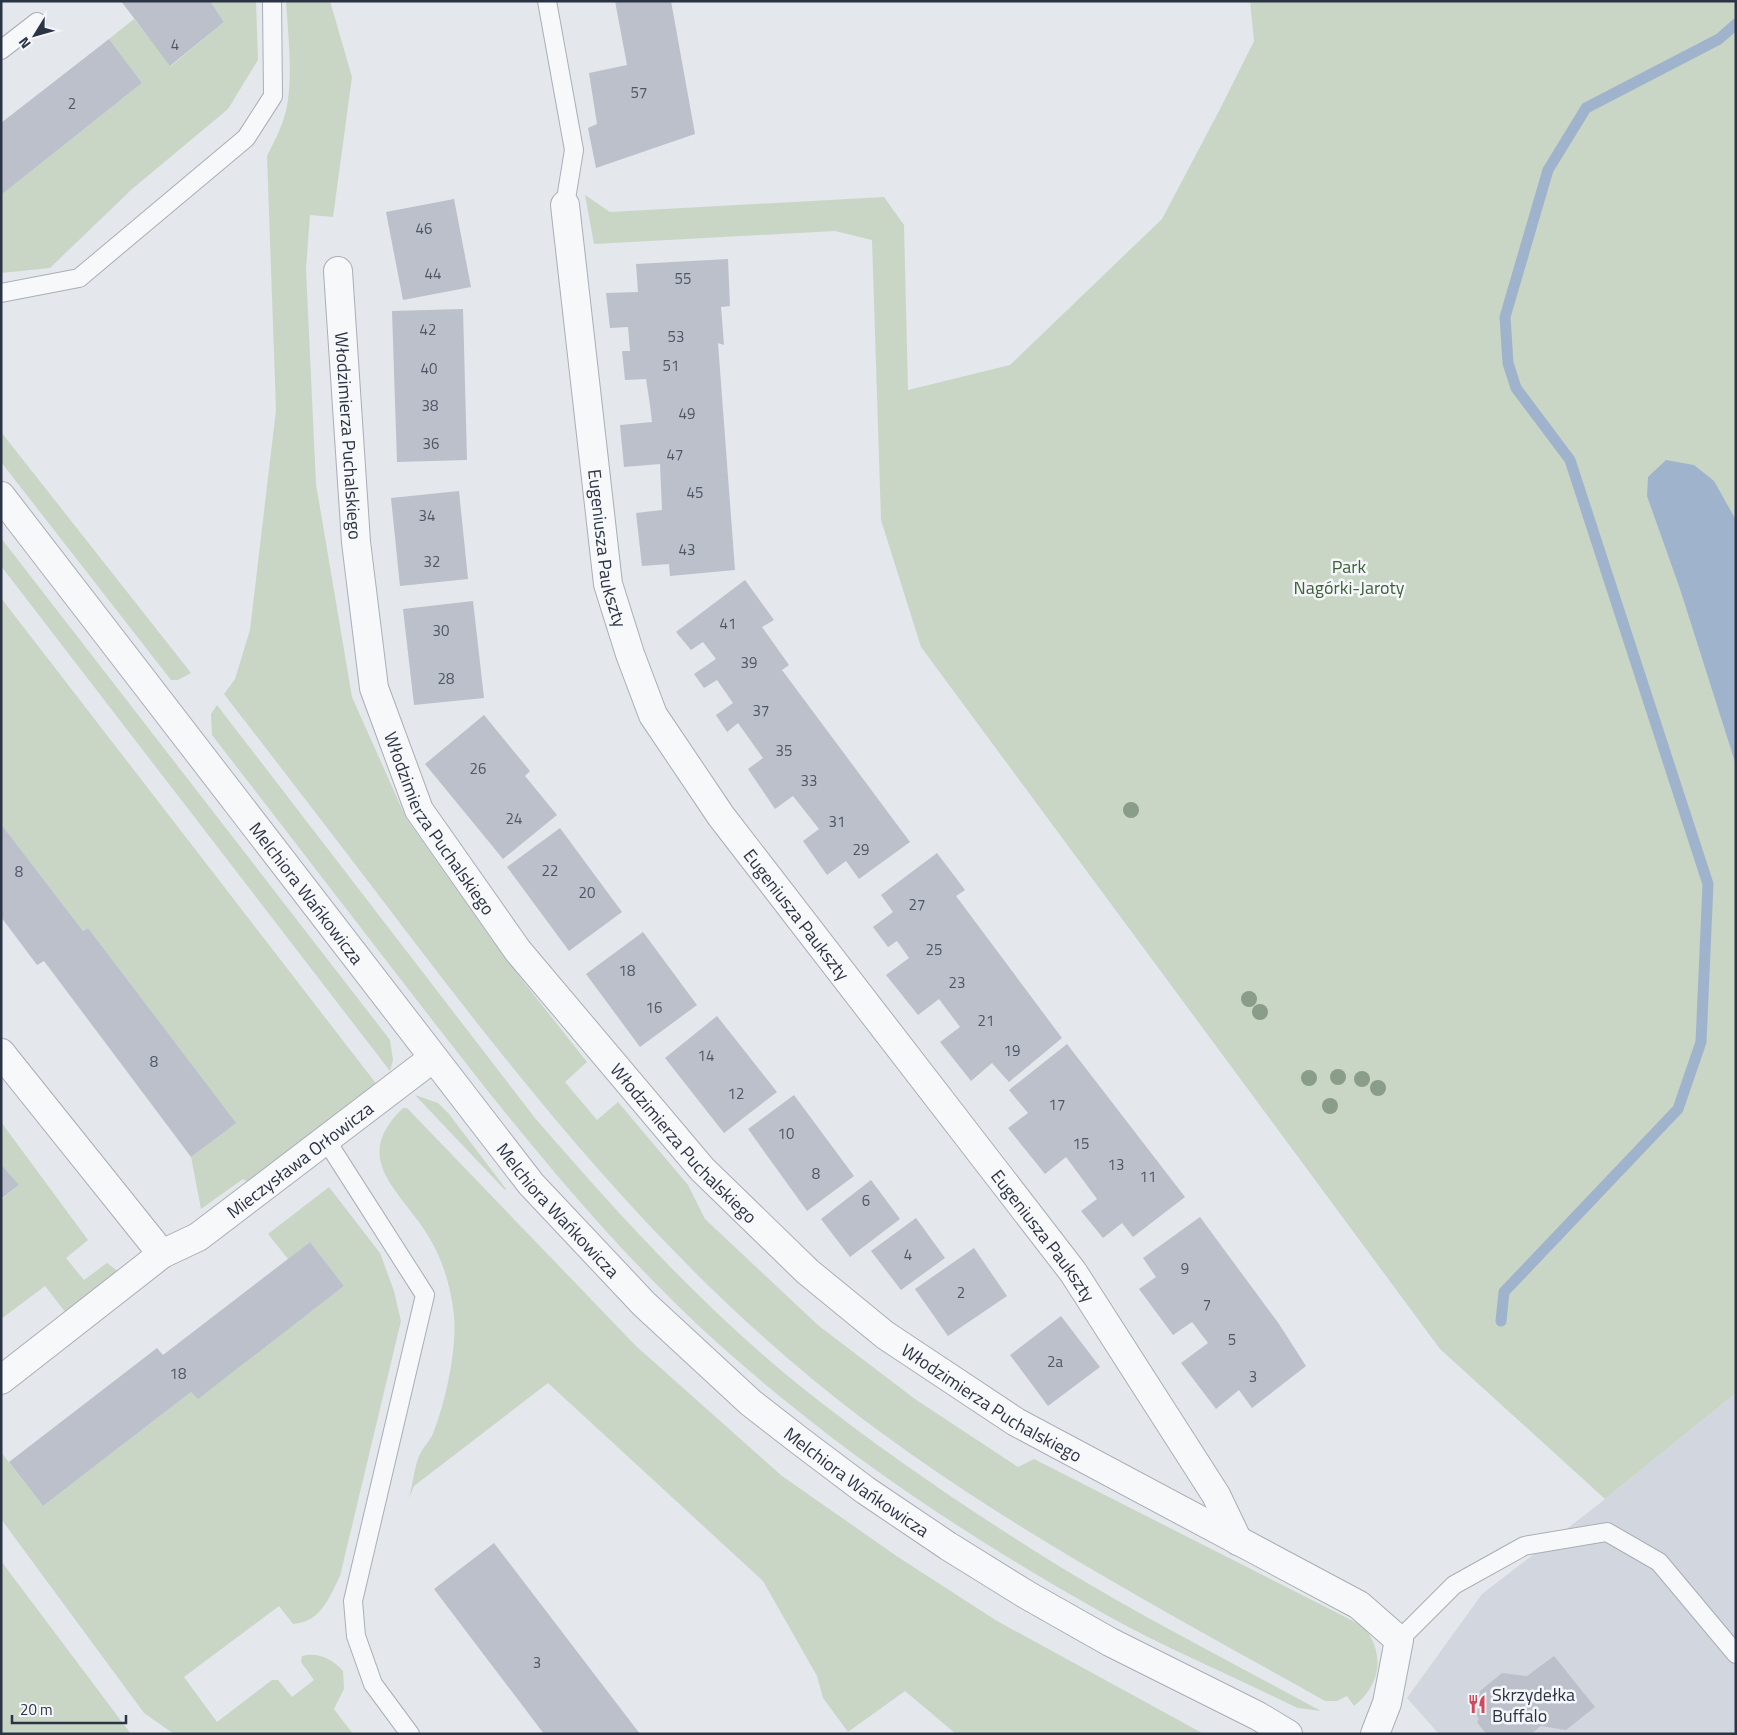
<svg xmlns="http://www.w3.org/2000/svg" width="1737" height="1735" font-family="'Titillium Web',sans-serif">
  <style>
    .built { fill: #d2d6de }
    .green { fill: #c9d6c5 }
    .water { fill: #9fb4cc }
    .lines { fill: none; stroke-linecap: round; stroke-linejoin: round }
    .stream { stroke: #9fb4cc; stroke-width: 11 }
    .building { fill: #bbc0ca }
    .service-casing { stroke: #a9aeb7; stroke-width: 20 }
    .minor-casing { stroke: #a9aeb7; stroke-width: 30 }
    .service { stroke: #f7f8fa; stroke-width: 18 }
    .minor { stroke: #f7f8fa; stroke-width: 28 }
    .tree { fill: #899d89 }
    .labels { text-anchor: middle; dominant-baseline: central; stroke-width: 5; stroke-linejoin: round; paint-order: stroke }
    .number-label { font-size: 15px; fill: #4f5766 }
    .street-label { font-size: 18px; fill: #2b3445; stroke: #f4f6f9 }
    .park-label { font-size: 18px; fill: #3f6138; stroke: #f4f6f9 }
    .poi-label { font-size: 18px; fill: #2b3445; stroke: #f4f6f9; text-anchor: start }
  </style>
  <rect width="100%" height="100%" fill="#e4e7ec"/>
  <path class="built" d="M1736 1393V1734H1439L1407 1698 1482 1594 1599 1504Z"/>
  <g class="green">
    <path d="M210 1H256L258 60 228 109 131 190 50 268 1 273V195L142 83 109 39 134 19 171 66 224 22Z"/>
    <path d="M286 1H330L352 77 333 217 310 215 306 269 316 484 352 697 406 818 508 962 587 1062 565 1082 597 1120 618 1102 688 1185 705 1219 819 1326 915 1399 1018 1467 1034 1459 1363 1626C1385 1652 1382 1684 1354 1706L1347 1696 1337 1701H1325C1149 1602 967 1507 811 1378 654 1248 532 1096 409 935 348 855 286 774 224 694L235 679 250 630 276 410 267 156C275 140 284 123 287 106 293 72 288 35 286 1Z"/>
    <path d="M1250 1H1736V1393L1605 1499 1440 1349 921 647 881 520 872 240 835 231 594 244 585 195 610 212 884 197 904 225 908 390 1010 365 1162 219 1220 109 1254 41Z"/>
    <path d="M1 432 191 673 178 680H171L1 462Z"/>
    <path d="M1 538 390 1040 393 1060 390 1071 1 566Z"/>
    <path d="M1 598 378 1086 250 1184 243 1179 201 1209 191 1157 235 1123 88 928 83 931 1 824Z"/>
    <path d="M217 705 535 1118C619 1215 705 1310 805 1390 877 1447 953 1499 1030 1548 1124 1608 1224 1658 1321 1711L1298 1708 1287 1703C1228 1674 1166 1648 1108 1616 954 1530 805 1429 678 1306 583 1213 501 1109 419 1003 350 914 281 824 212 735L211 714Z"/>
    <path d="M415 1095 438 1103 449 1114 506 1189 505 1190Z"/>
    <path d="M403 1108H407L636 1346 782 1476 898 1557 997 1621 1204 1734H956L905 1691 848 1732 823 1698 817 1676 763 1581 548 1383 414 1486 409 1498C413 1484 414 1467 420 1454 424 1446 431 1440 434 1431 446 1400 457 1349 454 1316 451 1287 443 1259 427 1234 399 1189 350 1159 403 1108Z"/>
    <path d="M1 1122 88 1240 66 1258 84 1280 107 1263 119 1272 66 1313 45 1286 1 1319V1200L19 1185 1 1164Z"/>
    <path d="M329 1187 380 1253 394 1291 401 1321 340 1576C329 1598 321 1622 293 1624L279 1606 184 1677 217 1722 272 1680H278L292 1697 314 1680 301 1662 302 1656C319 1652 332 1659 343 1671L344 1689 334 1709 353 1734H174L144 1713 1 1519V1452L43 1506 191 1392 198 1398 344 1286 310 1242 288 1259 268 1234Z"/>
    <path d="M1 1561 131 1734H1Z"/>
  </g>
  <path class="water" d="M1666 460 1694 465 1714 481 1736 520V765L1680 589 1647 496 1648 477Z"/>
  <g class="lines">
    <path class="stream" d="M1501 1321 1504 1292 1678 1109 1701 1042 1708 884 1570 460 1516 388 1508 363 1505 317 1548 170 1586 108 1719 39 1736 24"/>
  </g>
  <g class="building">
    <path d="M121 1H210L224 22 170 66Z"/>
    <path d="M615 1H671L695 134 596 168 588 128 597 124 589 73 627 65Z"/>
    <path d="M109 39 142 83 1 195V123Z"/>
    <path d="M454 199 471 287 403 300 386 212Z"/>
    <path d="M728 259 730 306 721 307 724 345 718 343 735 570 670 576 669 564 642 566 636 513 662 510 660 464 624 467 620 425 652 422 650 405 646 379 625 380 622 351H630L628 327 610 328 606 293 638 292 636 264Z"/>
    <path d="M463 309 467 460 397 462 392 311Z"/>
    <path d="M459 491 468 579 400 586 391 498Z"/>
    <path d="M745 580 774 620 762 627 789 665 782 670 910 842 859 879 846 861 827 875 803 841 819 829 793 796 775 809 748 769 763 758 738 723 727 732 716 715 733 703 717 680 704 688 694 674 716 659 703 642 691 650 676 632Z"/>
    <path d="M473 601 484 698 414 705 403 609Z"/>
    <path d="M484 715 530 771 525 776 557 815 503 859 425 764Z"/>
    <path d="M1 824 83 931 88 928 236 1123 191 1157 44 961 37 965 1 917Z"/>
    <path d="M560 828 622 912 569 951 507 867Z"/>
    <path d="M937 853 965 890 956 896 1062 1038 1009 1082 992 1063 971 1081 940 1042 960 1027 939 999 918 1015 886 975 909 958 897 941 888 947 873 927 893 912 881 895Z"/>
    <path d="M643 932 697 1005 640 1047 586 974Z"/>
    <path d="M717 1016 777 1092 724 1133 665 1058Z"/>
    <path d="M1067 1044 1185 1197 1133 1237 1122 1223 1103 1238 1081 1211 1097 1199 1066 1157 1045 1174 1008 1128 1028 1113 1009 1090Z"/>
    <path d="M794 1095 854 1176 807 1211 748 1129Z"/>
    <path d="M1 1164 19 1185 1 1199Z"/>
    <path d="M871 1180 900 1219 850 1257 821 1219Z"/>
    <path d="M1200 1217 1279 1324 1306 1366 1252 1408 1239 1390 1216 1409 1181 1363 1208 1343 1192 1322 1173 1335 1139 1289 1156 1277 1143 1258Z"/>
    <path d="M916 1218 945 1258 901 1290 871 1251Z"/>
    <path d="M310 1242 344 1286 198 1399 191 1392 43 1506 9 1462 157 1348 163 1355Z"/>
    <path d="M974 1248 1007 1296 948 1336 915 1289Z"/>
    <path d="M1061 1316 1100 1367 1048 1406 1010 1355Z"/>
    <path d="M494 1543 640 1734H544L434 1589Z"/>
    <path d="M1554 1656 1595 1707 1566 1730 1541 1726 1531 1734H1486L1477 1722 1479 1719 1477 1716 1480 1691 1502 1673 1527 1676Z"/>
  </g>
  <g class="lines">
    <g class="service-casing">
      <g id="service">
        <path d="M547 1 574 150 565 205"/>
        <path d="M1 50 37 22"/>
        <path d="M1 293 79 278 246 138 273 96 272 1"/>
        <path d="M326 1140 425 1295 353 1601 356 1636 373 1684 410 1734"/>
        <path d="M1399 1640 1454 1585 1524 1546 1607 1532 1659 1562 1736 1654"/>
      </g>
    </g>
    <g class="minor-casing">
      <g id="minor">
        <path id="s1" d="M565 205 608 584 630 654 653 715 721 816 1073 1272 1216 1495 1238 1541"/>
        <path id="s2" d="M338 271 356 542 374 688 419 810 518 951 702 1169 808 1272 885 1335 1016 1422 1359 1605 1399 1640 1387 1703 1375 1734"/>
        <path id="s3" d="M1 496 531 1184 644 1304 751 1403 800 1441 865 1490 948 1546 1027 1595 1110 1642 1258 1716 1288 1734"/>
        <path d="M1 1053 162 1254"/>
        <path id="s4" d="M1 1380 162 1254 198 1237 433 1058"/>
      </g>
    </g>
    <use href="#service" class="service"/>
    <use href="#minor" class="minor"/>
  </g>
  <g class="tree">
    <circle cx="1131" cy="810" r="8"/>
    <circle cx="1249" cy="999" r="8"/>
    <circle cx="1260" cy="1012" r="8"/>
    <circle cx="1338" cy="1077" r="8"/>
    <circle cx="1309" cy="1078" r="8"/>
    <circle cx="1362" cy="1079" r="8"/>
    <circle cx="1378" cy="1088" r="8"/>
    <circle cx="1330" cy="1106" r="8"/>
  </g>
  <defs>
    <g id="restaurant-bare" transform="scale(1.5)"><path d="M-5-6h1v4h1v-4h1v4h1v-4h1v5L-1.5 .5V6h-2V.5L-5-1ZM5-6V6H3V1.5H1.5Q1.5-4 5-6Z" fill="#d1495b" stroke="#f4f6f9" stroke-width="2.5" paint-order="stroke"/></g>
  </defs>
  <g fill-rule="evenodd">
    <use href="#restaurant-bare" x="1477" y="1704"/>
  </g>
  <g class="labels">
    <g class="number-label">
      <text x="175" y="44">4</text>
      <text x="639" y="92">57</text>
      <text x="72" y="103">2</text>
      <text x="424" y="228">46</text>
      <text x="433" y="273">44</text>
      <text x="683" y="278">55</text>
      <text x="428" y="329">42</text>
      <text x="676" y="336">53</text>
      <text x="671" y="365">51</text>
      <text x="429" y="368">40</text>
      <text x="430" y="405">38</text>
      <text x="687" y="413">49</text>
      <text x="431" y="443">36</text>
      <text x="675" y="454">47</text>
      <text x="695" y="492">45</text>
      <text x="427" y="515">34</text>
      <text x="687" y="549">43</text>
      <text x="432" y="561">32</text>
      <text x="728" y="623">41</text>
      <text x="441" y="630">30</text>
      <text x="749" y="662">39</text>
      <text x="446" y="678">28</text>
      <text x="761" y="710">37</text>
      <text x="784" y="750">35</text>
      <text x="478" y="768">26</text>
      <text x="809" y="780">33</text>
      <text x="514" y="818">24</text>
      <text x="837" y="821">31</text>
      <text x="861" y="849">29</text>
      <text x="550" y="870">22</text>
      <text x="19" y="871">8</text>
      <text x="587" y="892">20</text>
      <text x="917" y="904">27</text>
      <text x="934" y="949">25</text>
      <text x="627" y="970">18</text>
      <text x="957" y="982">23</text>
      <text x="654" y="1007">16</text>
      <text x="986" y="1020">21</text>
      <text x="1012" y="1050">19</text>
      <text x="706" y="1055">14</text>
      <text x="154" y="1061">8</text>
      <text x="736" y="1093">12</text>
      <text x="1057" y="1104">17</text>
      <text x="786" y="1133">10</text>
      <text x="1081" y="1143">15</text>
      <text x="1116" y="1164">13</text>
      <text x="816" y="1173">8</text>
      <text x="1148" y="1176">11</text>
      <text x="866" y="1200">6</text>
      <text x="908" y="1254">4</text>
      <text x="1185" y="1268">9</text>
      <text x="961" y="1292">2</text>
      <text x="1207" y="1304">7</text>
      <text x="1232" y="1339">5</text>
      <text x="1055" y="1361">2a</text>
      <text x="178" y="1373">18</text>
      <text x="1253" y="1376">3</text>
      <text x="537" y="1662">3</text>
    </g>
    <g class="street-label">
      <text stroke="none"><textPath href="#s2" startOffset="165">Włodzimierza Puchalskiego</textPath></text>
      <text stroke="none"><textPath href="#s1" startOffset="346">Eugeniusza Paukszty</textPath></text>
      <text stroke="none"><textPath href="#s2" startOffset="570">Włodzimierza Puchalskiego</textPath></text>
      <text stroke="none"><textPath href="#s3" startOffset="501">Melchiora Wańkowicza</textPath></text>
      <text stroke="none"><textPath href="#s1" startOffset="766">Eugeniusza Paukszty</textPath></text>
      <text stroke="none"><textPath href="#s2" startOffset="975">Włodzimierza Puchalskiego</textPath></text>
      <text stroke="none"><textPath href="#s4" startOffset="372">Mieczysława Orłowicza</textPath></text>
      <text stroke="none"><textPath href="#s3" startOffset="906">Melchiora Wańkowicza</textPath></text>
      <text stroke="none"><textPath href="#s1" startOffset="1171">Eugeniusza Paukszty</textPath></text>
      <text stroke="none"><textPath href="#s2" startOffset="1380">Włodzimierza Puchalskiego</textPath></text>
      <text stroke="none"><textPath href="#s3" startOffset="1311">Melchiora Wańkowicza</textPath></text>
    </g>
    <g class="park-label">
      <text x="1349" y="566">Park<tspan x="1349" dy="21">Nagórki-Jaroty</tspan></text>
    </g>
    <g class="poi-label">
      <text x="1492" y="1694">Skrzydełka<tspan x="1492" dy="21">Buffalo</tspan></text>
    </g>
  </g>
  <rect width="1737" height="1735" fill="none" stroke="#2b3445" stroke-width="5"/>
  <g transform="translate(35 35) rotate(233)" stroke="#f4f6f9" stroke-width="4" paint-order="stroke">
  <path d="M0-4L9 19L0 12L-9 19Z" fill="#2b3445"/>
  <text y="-8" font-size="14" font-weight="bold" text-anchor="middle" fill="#2b3445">N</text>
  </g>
  <path d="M12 1715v8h114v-8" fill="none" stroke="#2b3445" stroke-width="2.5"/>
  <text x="20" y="1715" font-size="15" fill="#2b3445" stroke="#f4f6f9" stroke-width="4" paint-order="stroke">20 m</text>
</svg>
